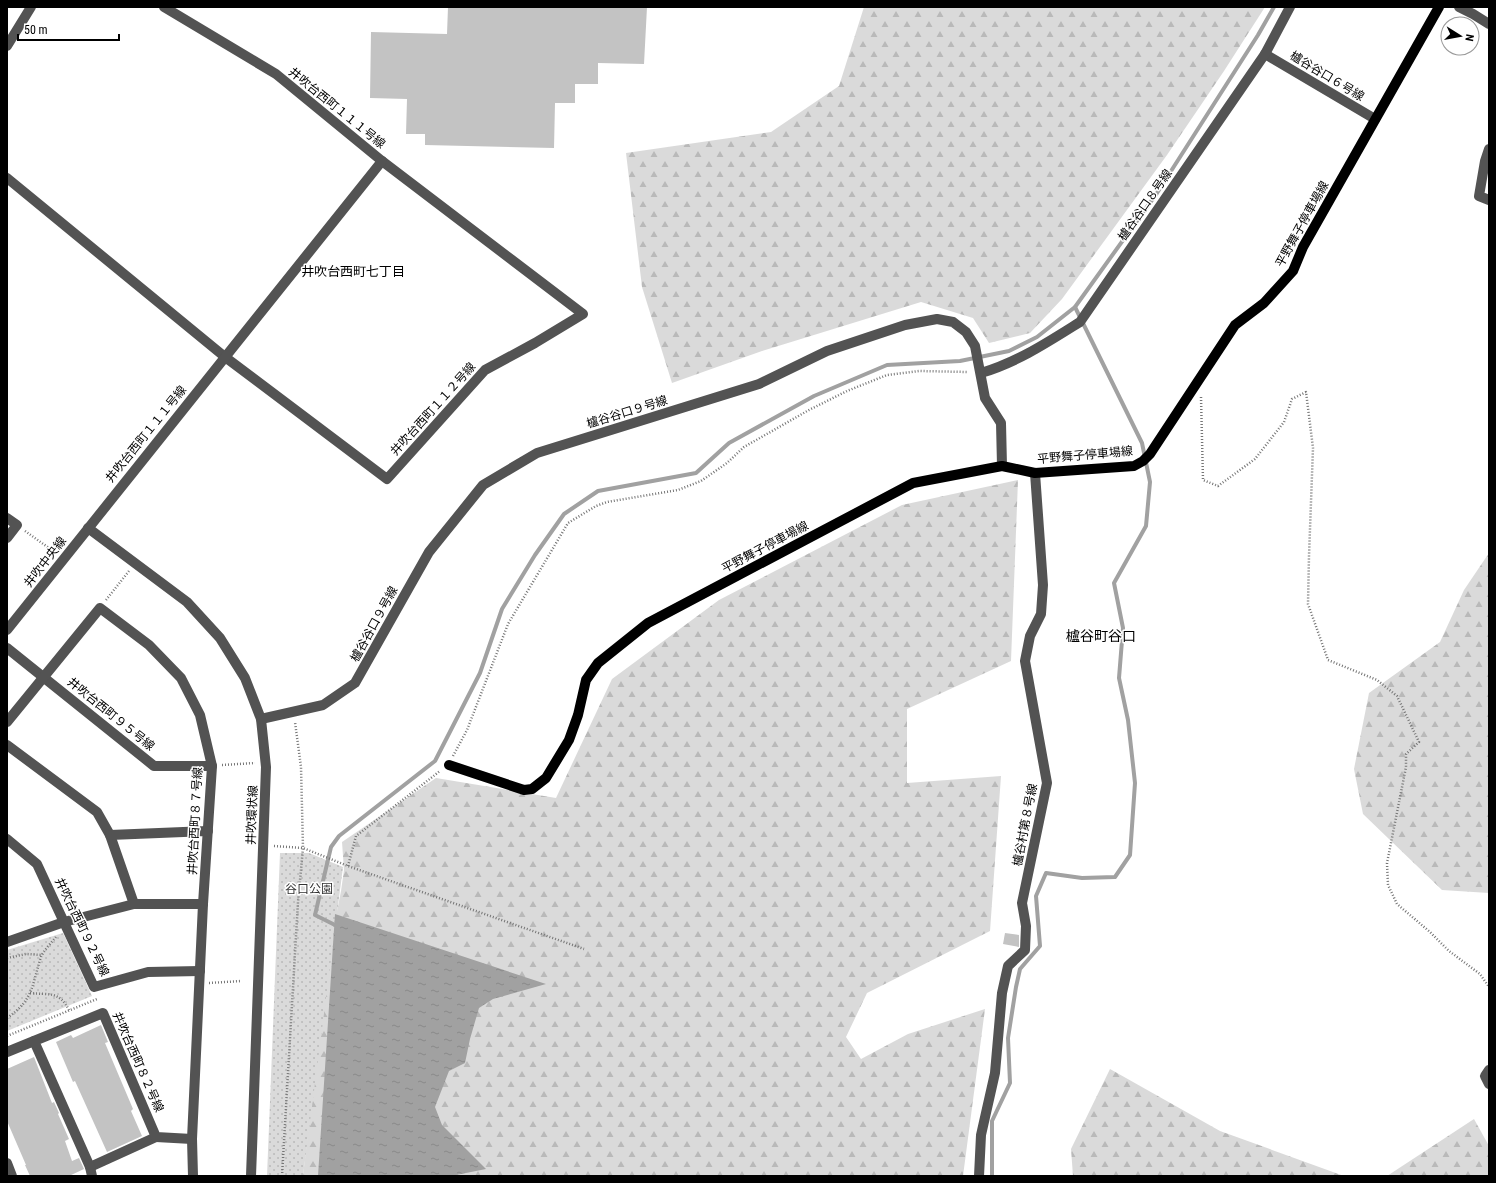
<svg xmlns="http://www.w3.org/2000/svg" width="1496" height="1183" font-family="'Roboto Condensed','Noto Sans JP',sans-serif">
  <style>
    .forest { fill: url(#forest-firs) }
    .park { fill: url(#park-dots) }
    .water { fill: url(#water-ripples) }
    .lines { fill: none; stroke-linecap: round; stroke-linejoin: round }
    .stream { stroke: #a1a1a1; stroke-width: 4 }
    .building { fill: #c3c3c3 }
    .path { stroke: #757575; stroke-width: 2.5; stroke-dasharray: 1 2; stroke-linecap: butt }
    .minor { stroke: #535353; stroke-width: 10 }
    .major { stroke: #000; stroke-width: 10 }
    .labels { text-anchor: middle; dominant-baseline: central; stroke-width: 3; stroke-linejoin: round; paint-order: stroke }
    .street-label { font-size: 12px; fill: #000; stroke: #fff }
    .park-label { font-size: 12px; fill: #313131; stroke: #fff }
    .neighbourhood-label { font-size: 13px; fill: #000; stroke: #fff }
    .quarter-label { font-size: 14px; fill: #000; stroke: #fff }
  </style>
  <defs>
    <pattern id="forest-firs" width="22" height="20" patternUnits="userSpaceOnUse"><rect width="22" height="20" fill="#dadada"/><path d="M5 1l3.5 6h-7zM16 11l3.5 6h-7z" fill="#b9b9b9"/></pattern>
    <pattern id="park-dots" width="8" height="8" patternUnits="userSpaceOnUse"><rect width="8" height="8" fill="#dadada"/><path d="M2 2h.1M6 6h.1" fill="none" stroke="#b9b9b9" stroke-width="1.8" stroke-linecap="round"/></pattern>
    <pattern id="water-ripples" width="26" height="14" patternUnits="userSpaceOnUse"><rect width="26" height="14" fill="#a1a1a1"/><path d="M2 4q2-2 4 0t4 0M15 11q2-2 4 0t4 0" fill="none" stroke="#898989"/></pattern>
  </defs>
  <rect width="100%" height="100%" fill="#fff"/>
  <g class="forest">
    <path d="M864 7H1265L1224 71 1167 155 1062 299 1030 333 989 343 973 318 921 302 762 351 672 383 642 287 626 153 771 132 839 86Z"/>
    <path d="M1018 480 1011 661 907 709V783L1001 776 990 931 867 993 846 1037 861 1059 908 1034 985 1009 963 1176H303L329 951 341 891 344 870 342 842 436 778 556 798 612 679 719 600 902 505Z"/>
    <path d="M1489 553V893L1442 890 1363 814 1354 769 1369 693 1440 642 1464 590Z"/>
    <path d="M1110 1069 1220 1131 1344 1176H1073L1071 1149Z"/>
    <path d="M1474 1119 1489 1146V1176H1387Z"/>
  </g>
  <g class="park">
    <path d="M280 853H309L343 867 303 1176H267Z"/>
    <path d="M63 933 92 996 7 1031V950Z"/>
  </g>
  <path class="water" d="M335 914 546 984 493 999 479 1008 470 1039 465 1063 449 1071 435 1107 442 1125 486 1169 451 1176H318Z"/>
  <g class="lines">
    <g class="stream">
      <path d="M335 925 315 915 331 847 339 836 435 761 480 673 502 609 535 555 564 514 598 491 696 473 729 443 814 396 887 365 960 361 1009 351 1037 337 1075 307 1157 193 1258 35 1274 7"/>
      <path d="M992 1176V1121L1010 1083 1008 1038 1016 987 1020 969 1040 946 1036 896 1046 873 1082 878 1115 877 1130 855 1135 783 1128 720 1119 678 1123 628 1114 583 1146 526 1150 482 1142 443 1075 307"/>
    </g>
  </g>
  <g class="building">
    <path d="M448 7H647L644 64 598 63V84H575V103H555L554 148 425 145V134H406L407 99 370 98 371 32 447 34Z"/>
    <path d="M1005 933 1019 935V947L1003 944Z"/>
    <path d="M101 1025 108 1042 105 1043 133 1109 131 1111 142 1136 107 1152 75 1081 73 1082 56 1042 71 1035 73 1038Z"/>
    <path d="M34 1057 52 1103 54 1102 59 1113 58 1114 69 1139 65 1141 72 1161 79 1158 84 1169 69 1176H30L25 1165H26L7 1121V1069Z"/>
  </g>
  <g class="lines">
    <g class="path">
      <path d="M1201 397 1203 480 1218 486 1255 459 1284 422 1292 399 1306 392 1313 448 1309 556 1308 604 1328 660 1377 680 1397 696 1419 742 1406 754V767L1387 863 1388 885 1397 904 1430 932 1449 951 1480 974 1489 987"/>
      <path d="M25 531 56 553"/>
      <path d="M106 600 129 571"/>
      <path d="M453 756 467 730 508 624 568 523 596 506 607 502 678 490 701 481 727 463 744 447 809 410 847 391 887 375 919 371 968 372"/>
      <path d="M222 765 255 763"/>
      <path d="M274 846 303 848 348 866 584 949"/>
      <path d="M348 866 356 836 440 771"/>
      <path d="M7 958 26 954 42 955"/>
      <path d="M209 983 241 981"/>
      <path d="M30 993C50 995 59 991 69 1010"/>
      <path d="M7 1018C34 1000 32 984 41 957 44 950 51 943 56 937"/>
      <path d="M7 1036 97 999"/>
      <path d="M282 1176 298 902 303 848 301 767 295 722"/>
    </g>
    <g class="minor">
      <path d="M1459 7 1473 14 1489 24"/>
      <path d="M7 46 31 7"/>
      <path d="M1265 54 1375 119"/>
      <path d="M1489 149 1485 161 1479 196 1489 200"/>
      <path d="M7 178 225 357 387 479 485 370 535 343 583 314 382 161 276 74 164 7"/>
      <path d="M981 373C1018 362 1048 342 1080 322L1265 54 1290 7"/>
      <path d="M7 518 17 525 7 538"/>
      <path d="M88 528 187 602 220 638 245 678 261 719 266 767 251 1176"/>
      <path d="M7 630 382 161"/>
      <path d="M7 648 154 766H212"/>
      <path d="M261 719 323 705 355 683 429 552 483 485 537 453 759 384 827 351 905 325 937 319 953 322 966 332 975 346 985 398 1001 423 1002 466"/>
      <path d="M7 722 100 608 149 645 181 678 200 715 212 766 203 904 192 1139 193 1176"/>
      <path d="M7 745 97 812 110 835 134 904"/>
      <path d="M110 835 208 831"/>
      <path d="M7 839 37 864 94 987 148 972 200 971"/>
      <path d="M7 942 64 922 134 904H203"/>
      <path d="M7 1052 34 1041"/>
      <path d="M1489 1070 1485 1076 1489 1084"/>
      <path d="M7 1163 12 1176"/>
      <path d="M90 1167 156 1137"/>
      <path d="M92 1176 90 1167 34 1041 103 1013 156 1137 192 1139"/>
      <path d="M979 1176 981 1135 995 1073 1002 993 1008 966 1025 950 1026 926 1022 903 1047 783 1025 661 1030 636 1041 614 1043 585 1035 473"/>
    </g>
    <path class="major" d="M449 765 524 790 532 789 546 778 569 740 578 715 586 680 598 663 648 623 913 483 1002 466 1035 473 1134 466 1143 461 1150 454 1235 325 1264 303 1293 271 1303 247 1439 7"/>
  </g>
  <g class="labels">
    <g class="street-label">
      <text transform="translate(1327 76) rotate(31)">櫨谷谷口６号線</text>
      <text transform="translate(337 108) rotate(39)">井吹台西町１１１号線</text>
      <text transform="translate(1145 205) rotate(-55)">櫨谷谷口８号線</text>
      <text transform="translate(1302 224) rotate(-61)">平野舞子停車場線</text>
      <text transform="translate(433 409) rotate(-48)">井吹台西町１１２号線</text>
      <text transform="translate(627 412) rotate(-17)">櫨谷谷口９号線</text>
      <text transform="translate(146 434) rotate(-51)">井吹台西町１１１号線</text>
      <text transform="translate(1085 455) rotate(-5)">平野舞子停車場線</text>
      <text transform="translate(765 547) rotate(-28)">平野舞子停車場線</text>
      <text transform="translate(45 562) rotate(-52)">井吹中央線</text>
      <text transform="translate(374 624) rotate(-61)">櫨谷谷口９号線</text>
      <text transform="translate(111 714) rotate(39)">井吹台西町９５号線</text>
      <text transform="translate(252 815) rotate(-88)">井吹環状線</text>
      <text transform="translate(195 821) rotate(-87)">井吹台西町８７号線</text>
      <text transform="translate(1025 825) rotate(-79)">櫨谷村第８号線</text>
      <text transform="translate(82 927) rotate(64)">井吹台西町９２号線</text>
      <text transform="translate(138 1062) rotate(66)">井吹台西町８２号線</text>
    </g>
    <g class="park-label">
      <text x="309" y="889">谷口公園</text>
    </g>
    <g class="neighbourhood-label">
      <text x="353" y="271">井吹台西町七丁目</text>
    </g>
    <g class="quarter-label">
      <text x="1101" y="636">櫨谷町谷口</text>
    </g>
  </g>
  <rect width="1496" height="1183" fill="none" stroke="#000000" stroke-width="16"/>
  <g transform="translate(1460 36) rotate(101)"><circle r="19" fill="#ffffff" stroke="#999999"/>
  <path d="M0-3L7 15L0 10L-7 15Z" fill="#000000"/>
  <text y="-6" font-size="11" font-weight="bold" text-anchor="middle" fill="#000000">N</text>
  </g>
  <path d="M18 34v6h101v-6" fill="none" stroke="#000000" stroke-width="2"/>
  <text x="24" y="34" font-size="12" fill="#000000" stroke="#ffffff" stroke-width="3" paint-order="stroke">50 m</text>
</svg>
